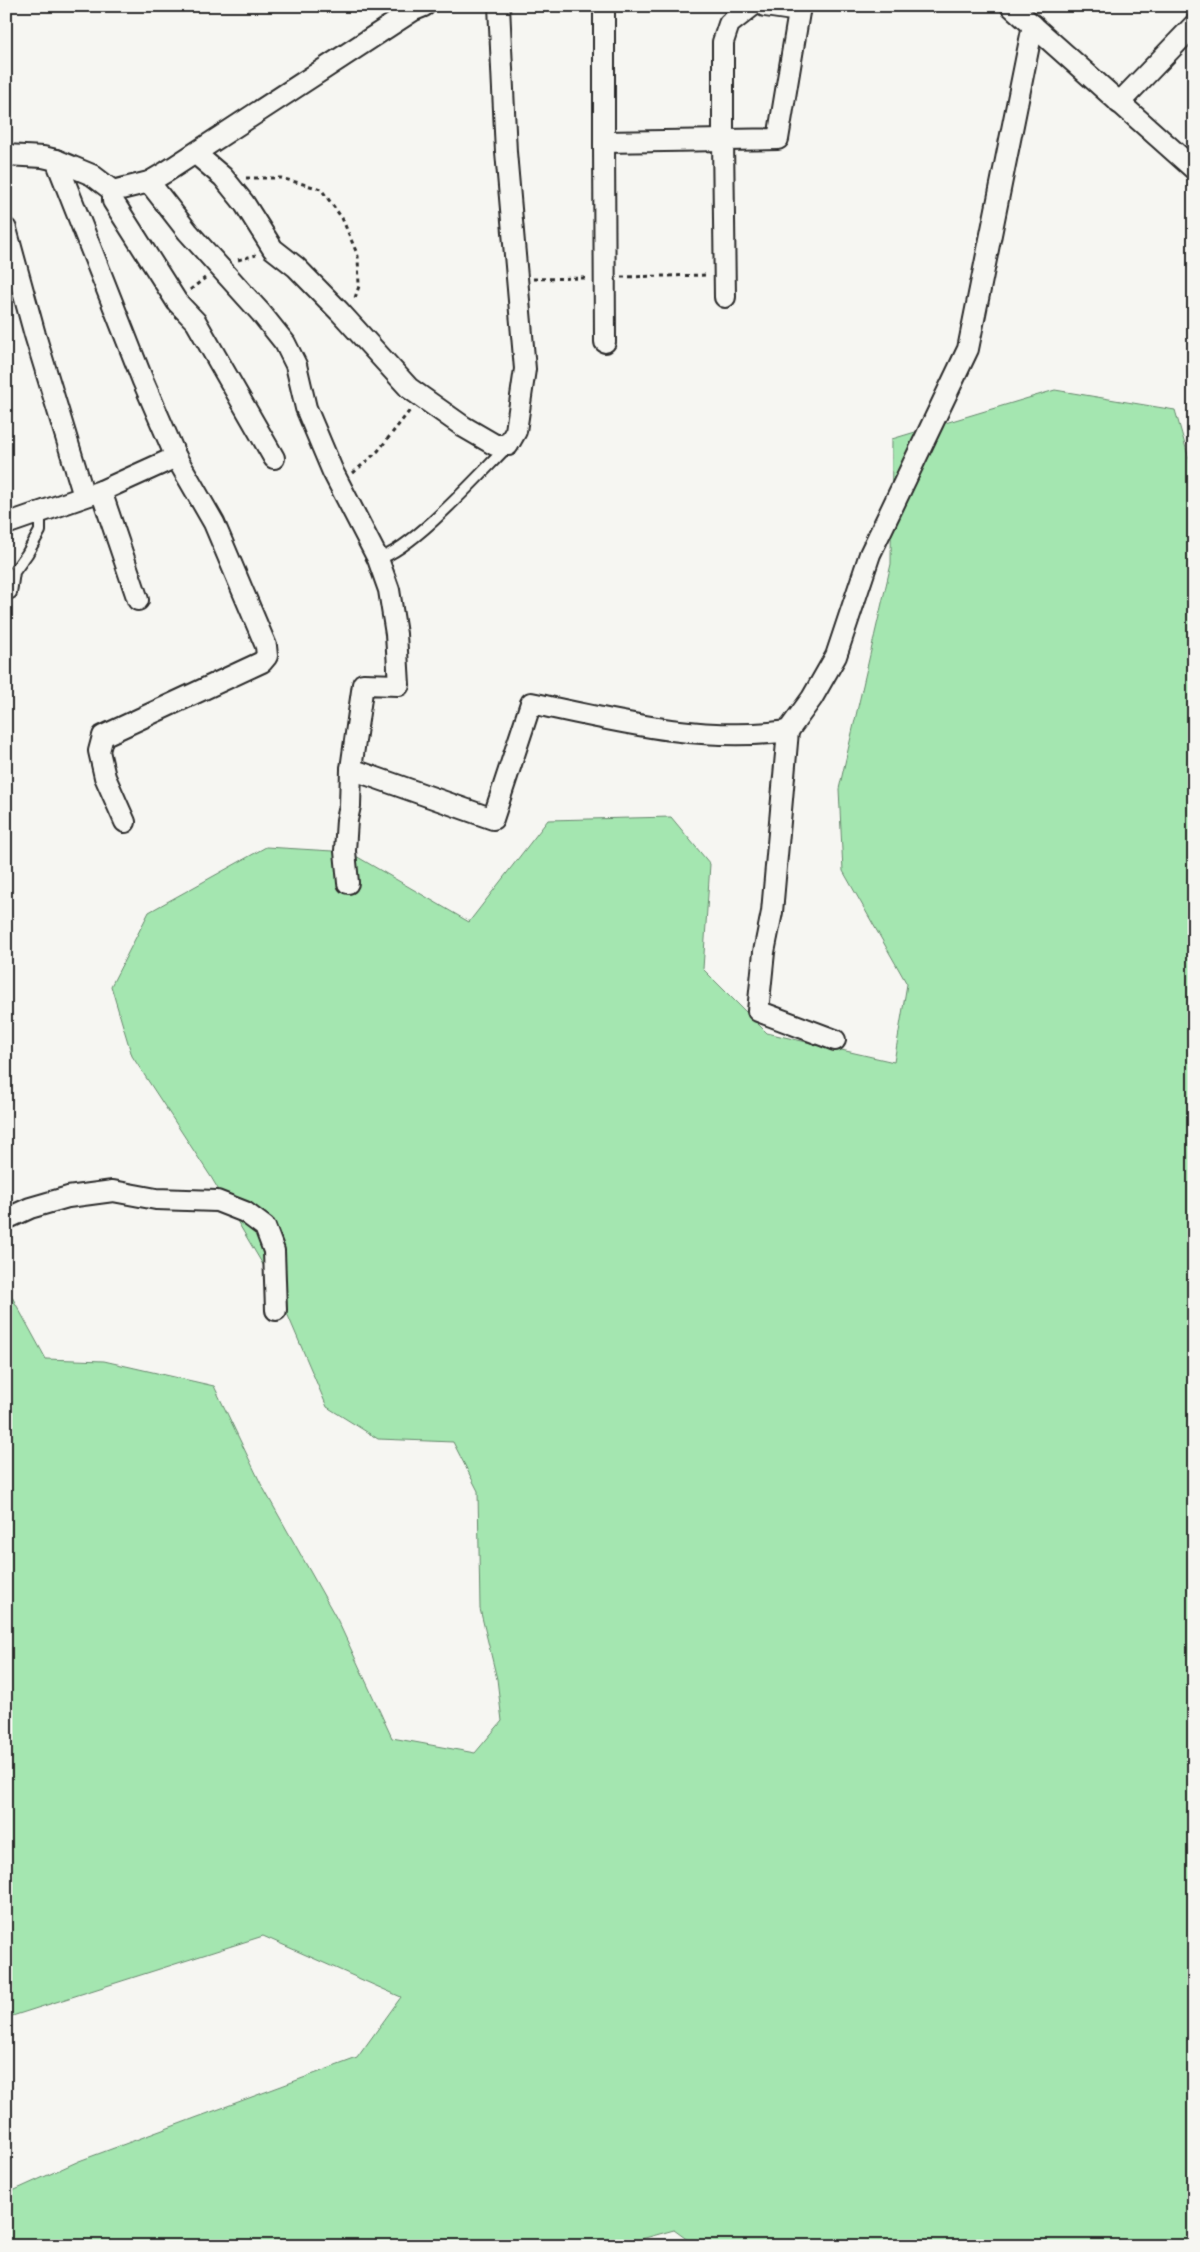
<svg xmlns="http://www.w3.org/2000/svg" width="1200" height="2252" font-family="'Gochi Hand',sans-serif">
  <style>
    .green { fill: #a4e6b0; stroke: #68886e }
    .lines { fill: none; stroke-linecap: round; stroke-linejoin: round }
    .service-casing { stroke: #2b2b2b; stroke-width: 14 }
    .minor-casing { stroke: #2b2b2b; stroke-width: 24 }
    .path { stroke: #2b2b2b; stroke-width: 3; stroke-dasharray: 4 4; stroke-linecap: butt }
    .service { stroke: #f6f6f2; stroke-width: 10 }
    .minor { stroke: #f6f6f2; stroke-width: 20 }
  </style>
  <rect width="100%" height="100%" fill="#f6f6f2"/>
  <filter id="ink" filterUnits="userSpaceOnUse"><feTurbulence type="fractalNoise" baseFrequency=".02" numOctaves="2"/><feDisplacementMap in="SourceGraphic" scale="10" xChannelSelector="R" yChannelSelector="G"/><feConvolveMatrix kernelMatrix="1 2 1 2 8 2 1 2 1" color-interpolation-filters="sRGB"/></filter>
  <g filter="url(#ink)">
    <path class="green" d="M1055 390 1175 410 1194 476V2246H696L674 2230 616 2246H6V2194L79 2161 357 2058 401 1997 263 1936 6 2018V1286L46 1359 104 1361 214 1386 261 1484 338 1621 392 1738 475 1753 502 1721 497 1679 480 1609 478 1491 453 1442 378 1439 327 1407 275 1285 211 1177 132 1056 111 986 149 912 266 847 349 852 469 922 548 820 671 817 710 864 703 969 767 1033 894 1062 907 984 843 871 839 789 891 564 892 439Z"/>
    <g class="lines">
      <g class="service-casing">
        <g id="service">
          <path d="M378 559C414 548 479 475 508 446"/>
          <path d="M11 593 14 572 27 554 40 531V513"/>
        </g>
      </g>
      <g class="minor-casing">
        <g id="minor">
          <path d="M604 6V142L778 139 800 6"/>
          <path d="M765 6 799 11"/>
          <path d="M1011 6 1194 169"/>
          <path d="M1119 103 1194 25"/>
          <path d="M604 142 605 342"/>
          <path d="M196 154 223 177 244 203 273 249 296 267 340 312 409 388 464 427 495 445H508L516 431 525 369 506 152 499 6"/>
          <path d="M6 155 43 157 56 160 143 381 176 457 214 523 266 646 267 656 262 662 103 736 99 751 105 777 125 822"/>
          <path d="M56 160 92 175 113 191"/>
          <path d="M149 182 188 232 261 313 285 343 296 365 306 408 333 472 378 559 389 590 396 634 399 685 363 684 351 769 350 806 347 820 345 851 348 883"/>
          <path d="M6 229 35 335 84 496"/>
          <path d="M725 297 723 140V42L729 24 752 6"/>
          <path d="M274 458 196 322 177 302 113 201V191L149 182 166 172 414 10 424 6"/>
          <path d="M101 491 138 600"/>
          <path d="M6 524 101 491 176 457"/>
          <path d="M788 731 812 698 836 656 870 554 968 349 1033 25"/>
          <path d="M351 769 493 819 531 703C616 721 701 743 788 731L772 912 764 952 758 1011 835 1040"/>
          <path d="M6 1219 30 1208 68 1197 113 1191 156 1199 217 1201 245 1212 265 1227 274 1251 276 1310"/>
        </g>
      </g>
      <g class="path">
        <path d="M246 178H281L321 189 342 218 358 256 359 286 354 301"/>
        <path d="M238 260 256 255"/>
        <path d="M621 277 707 275"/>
        <path d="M533 279 587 278"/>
        <path d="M190 290 205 278"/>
        <path d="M353 473 378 451 411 409"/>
      </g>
      <use href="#service" class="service"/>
      <use href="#minor" class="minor"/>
    </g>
  </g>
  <rect width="1200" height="2252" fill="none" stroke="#f6f6f2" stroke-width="25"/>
  <rect x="12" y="12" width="1175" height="2227" fill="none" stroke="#2b2b2b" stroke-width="2" filter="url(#ink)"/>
</svg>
